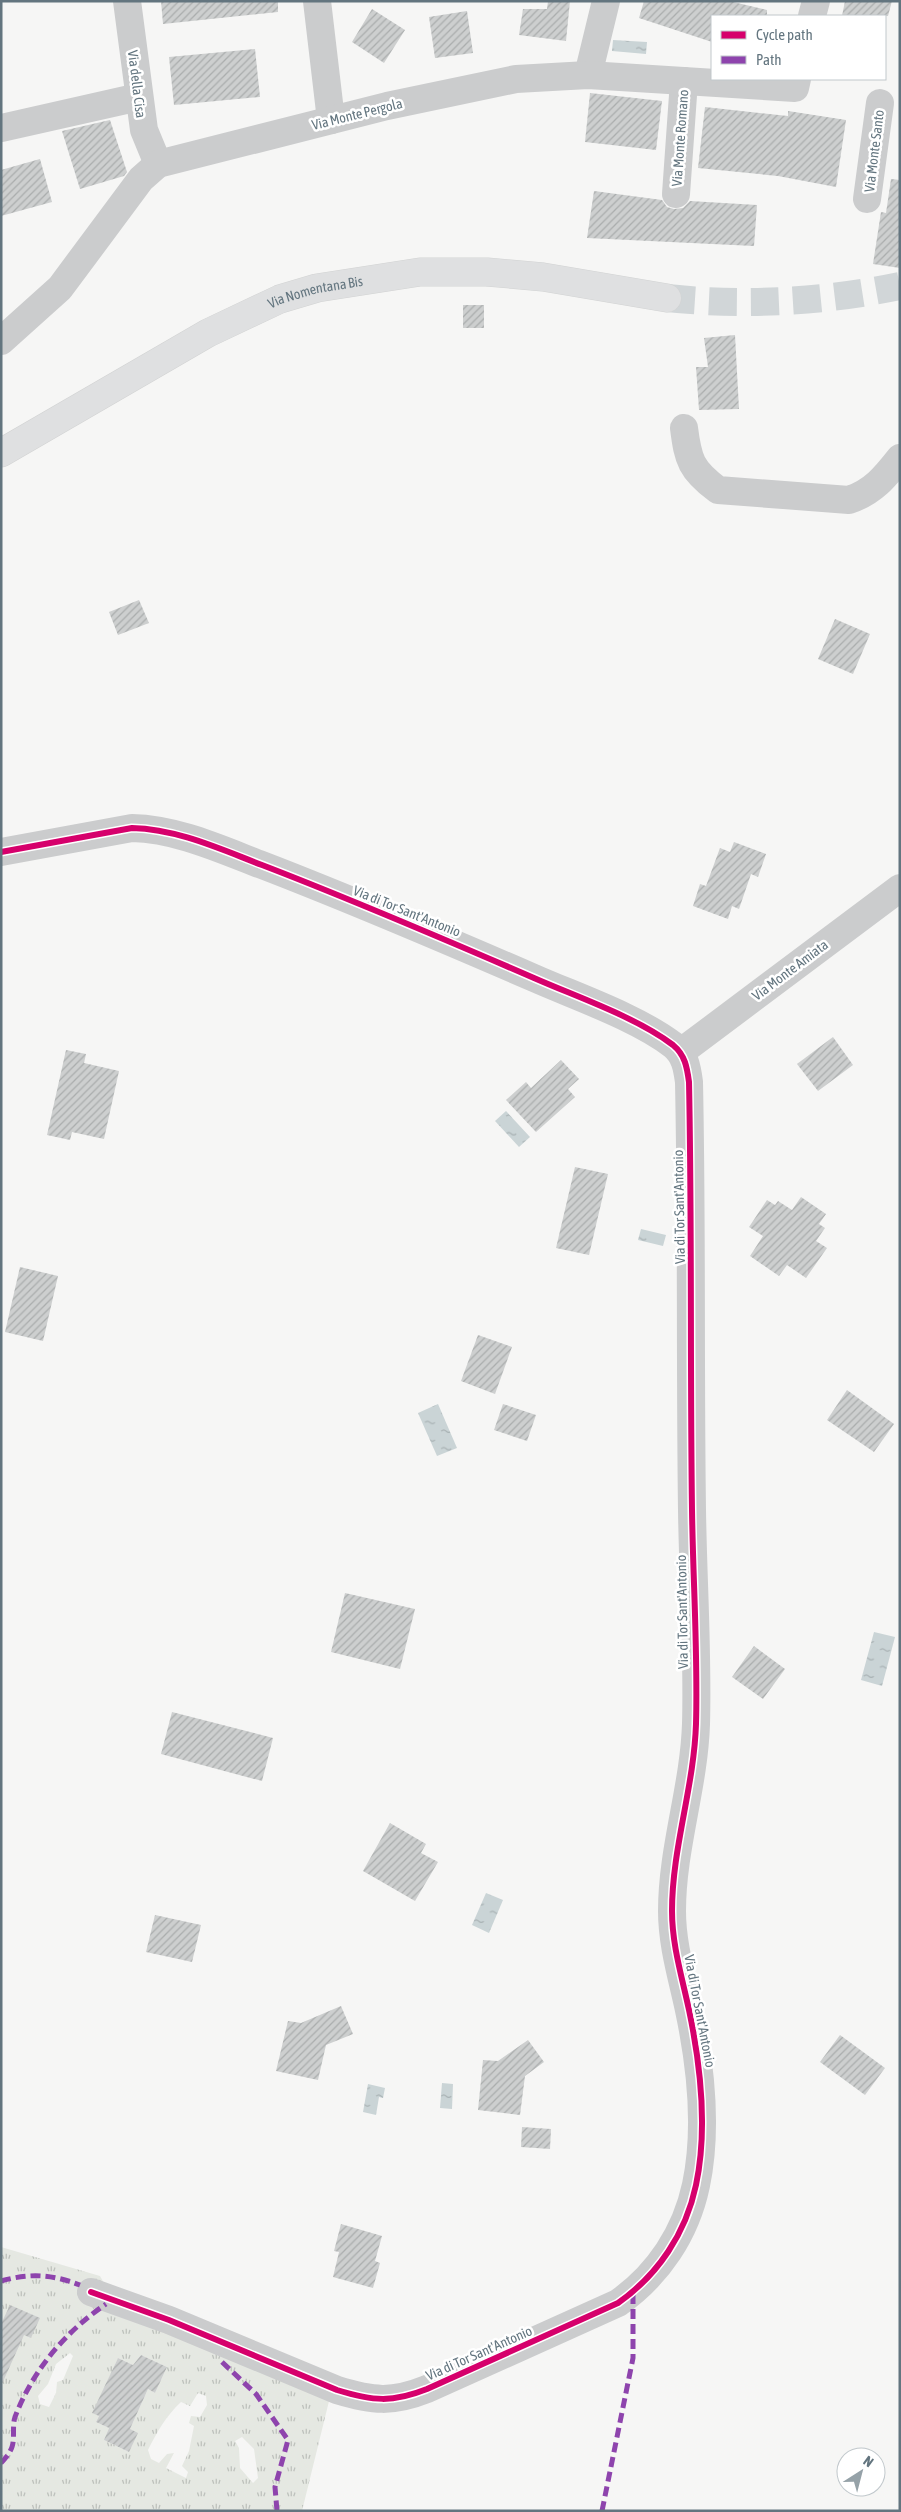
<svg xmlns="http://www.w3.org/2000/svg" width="901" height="2512" font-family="'Asap Condensed',sans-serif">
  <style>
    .grass { fill: url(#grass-tufts); fill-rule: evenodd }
    .water { fill: url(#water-ripples) }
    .building { fill: url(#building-hatch) }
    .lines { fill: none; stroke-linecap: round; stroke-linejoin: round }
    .major-tunnel { stroke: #d1d6d8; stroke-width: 28; stroke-dasharray: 28 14; stroke-linecap: butt }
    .major-casing { stroke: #d2d3d3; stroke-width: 29 }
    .minor { stroke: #cbcccd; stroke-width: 28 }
    .major { stroke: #dfe0e1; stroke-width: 28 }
    .quiet { stroke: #8e44ad; stroke-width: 5; stroke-dasharray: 10 5; stroke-linecap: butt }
    .cycleway-casing { stroke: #fff; stroke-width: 9 }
    .cycleway { stroke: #d6006c; stroke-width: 6 }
    .labels { text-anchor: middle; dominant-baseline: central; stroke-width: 5; stroke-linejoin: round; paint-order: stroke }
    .street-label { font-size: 14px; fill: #63757f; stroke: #fff }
  </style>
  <defs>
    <pattern id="grass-tufts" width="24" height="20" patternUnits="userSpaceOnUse" patternTransform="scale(1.25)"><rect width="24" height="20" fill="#e5e8e2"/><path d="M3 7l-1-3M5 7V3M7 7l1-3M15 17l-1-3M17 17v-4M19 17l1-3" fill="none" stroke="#bdc1bc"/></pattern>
    <pattern id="water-ripples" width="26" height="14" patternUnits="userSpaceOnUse" patternTransform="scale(1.25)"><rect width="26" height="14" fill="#cad4d6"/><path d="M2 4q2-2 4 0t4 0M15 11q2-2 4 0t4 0" fill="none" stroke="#a8b1b3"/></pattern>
    <pattern id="building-hatch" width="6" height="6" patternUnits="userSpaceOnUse" patternTransform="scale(1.25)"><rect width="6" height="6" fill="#cdcfcf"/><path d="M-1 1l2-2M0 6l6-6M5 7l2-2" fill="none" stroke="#aaadad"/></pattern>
  </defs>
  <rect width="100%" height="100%" fill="#f6f6f5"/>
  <path class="grass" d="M1 2247 100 2276 114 2301 331 2393 302 2511H1ZM70 2353 73 2356 63 2380 57 2382 56 2393 49 2407 40 2404 38 2396 48 2384 56 2364ZM141 2355 167 2367 155 2393 148 2389 130 2429 129 2452 104 2440 109 2428 96 2422 99 2416 93 2413 118 2358 133 2365ZM198 2393 206 2396 207 2405 200 2417 191 2416 189 2423 194 2426 189 2451 182 2466 188 2472 186 2478 166 2468 174 2453 167 2454 159 2463 151 2459 148 2450C157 2432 166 2416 181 2402L190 2406ZM242 2437 254 2449 258 2478 253 2483 240 2468 239 2448 235 2441Z"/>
  <g class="water">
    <path d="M613 40 647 42 646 54 612 51Z"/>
    <path d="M506 1111 530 1137 519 1147 495 1121Z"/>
    <path d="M641 1229 666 1235 663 1246 638 1240Z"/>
    <path d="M438 1404 457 1448 437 1456 418 1413Z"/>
    <path d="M874 1632 895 1637 882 1686 861 1680Z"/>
    <path d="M486 1893 503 1900 489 1933 472 1925Z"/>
    <path d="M442 2083 453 2084 452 2109 440 2108Z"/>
    <path d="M368 2084 385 2088 383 2098 379 2097 376 2115 363 2112Z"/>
  </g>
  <g class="building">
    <path d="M161 1H278V12L163 24Z"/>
    <path d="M548 1H570L566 41 519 35 523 9H547Z"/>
    <path d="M644 1H729L767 10V16H712V42L639 18Z"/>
    <path d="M845 1H892L888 16H842Z"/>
    <path d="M372 9 405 30 384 63 352 42Z"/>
    <path d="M467 11 473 53 435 58 429 17Z"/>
    <path d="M255 49 260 97 174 105 169 57Z"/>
    <path d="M590 93 662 101 656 150 585 142Z"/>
    <path d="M705 107 788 116V111L846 120 836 187 778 176 698 168Z"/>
    <path d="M110 120 127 172 124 176 80 189 62 131Z"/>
    <path d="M40 159 52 202 1 216V170Z"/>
    <path d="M891 179 900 180V268L873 264 881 212 886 213Z"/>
    <path d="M594 191 662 200 667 207 674 209 683 208 690 201 757 205 754 246 587 238Z"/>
    <rect x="463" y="305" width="21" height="23"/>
    <path d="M735 335 739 409 699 410 696 367H708L704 338Z"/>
    <path d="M139 600 149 623 118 635 109 612Z"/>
    <path d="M835 619 870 634 853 674 818 659Z"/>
    <path d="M734 842 766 854 758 877 751 874 739 909 732 906 728 919 693 906 700 884 706 886 720 848 730 852Z"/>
    <path d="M833 1037 853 1065 818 1091 797 1064Z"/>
    <path d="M66 1050 86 1054 84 1063 119 1071 104 1139 72 1132 70 1140 47 1135Z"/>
    <path d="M561 1060 579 1079 568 1089 575 1097 536 1132 506 1100 526 1082 531 1088Z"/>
    <path d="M575 1167 608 1174 589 1255 556 1248Z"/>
    <path d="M801 1197 826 1214 819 1224 825 1228 816 1241 827 1248 806 1278 787 1265 779 1276 750 1256 763 1236 749 1227 767 1200 775 1205 778 1201 792 1210Z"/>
    <path d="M20 1267 58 1276 43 1341 5 1332Z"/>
    <path d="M478 1335 512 1347 495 1394 461 1381Z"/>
    <path d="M847 1390 894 1424 874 1452 827 1420Z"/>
    <path d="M503 1404 536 1415 527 1441 494 1430Z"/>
    <path d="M345 1593 415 1609 400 1669 331 1652Z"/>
    <path d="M754 1646 785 1669 763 1699 732 1677Z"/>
    <path d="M172 1712 273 1738 262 1781 161 1754Z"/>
    <path d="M390 1823 426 1844 421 1853 438 1862 415 1901 363 1871Z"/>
    <path d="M155 1915 201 1925 192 1962 146 1952Z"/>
    <path d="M341 2006 353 2034 326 2045 318 2080 276 2071 288 2021 301 2023Z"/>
    <path d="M840 2035 885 2068 865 2095 820 2062Z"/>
    <path d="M528 2040 544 2062 525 2076 520 2115 478 2110 483 2060 498 2061Z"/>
    <path d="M522 2127 551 2129 550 2149 521 2147Z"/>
    <path d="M341 2224 382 2236 375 2261 380 2263 373 2288 333 2277 339 2252 334 2251Z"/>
    <path d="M10 2305 40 2318 31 2338 24 2335 1 2386V2324Z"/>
    <path d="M141 2355 167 2367 155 2393 148 2389 130 2429 138 2433 129 2452 104 2440 109 2428 96 2422 99 2416 92 2413 118 2358 133 2365Z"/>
  </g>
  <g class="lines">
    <path class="major-tunnel" d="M667 298C745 306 823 302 900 286"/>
    <g class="major-casing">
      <g id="major">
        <path id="s1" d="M1 453 208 333 280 299 317 288 420 272H487L543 277 667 298"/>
      </g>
    </g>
    <g class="minor">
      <path d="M127 1 144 130 158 164"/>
      <path d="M317 1 331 120"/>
      <path d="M812 16 816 1"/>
      <path d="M588 75 606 1"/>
      <path d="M1 128 139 97"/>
      <path d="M676 194 684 81"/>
      <path d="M867 199 880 103"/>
      <path d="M1 341 60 288 141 179 158 164 387 106 516 79 588 75 795 88 797 79"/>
      <path d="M684 428C688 460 691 470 718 490L849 500C873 492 885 477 900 458"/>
      <path d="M1 852 132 828C177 829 220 849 262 865 353 900 444 939 534 978 577 997 636 1017 673 1045 685 1055 687 1067 689 1082 692 1225 690 1367 692 1510 693 1581 698 1653 696 1724 694 1787 672 1848 672 1911 672 1945 682 1977 689 2010 701 2067 708 2128 696 2185 686 2233 658 2275 618 2303L427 2389C392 2403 373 2401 337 2390L169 2320 91 2292"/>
      <path d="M681 1052 900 888"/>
    </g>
    <use href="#major" class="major"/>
    <g class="quiet">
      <path d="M1 2281C30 2273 51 2274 80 2285"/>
      <path d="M222 2362 256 2394 288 2440 275 2487 277 2511"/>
      <path d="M1 2463C5 2459 10 2453 12 2447 15 2438 12 2426 15 2417 33 2370 65 2332 106 2304"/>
      <path d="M602 2511 633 2358V2293"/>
    </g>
    <g class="cycleway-casing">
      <path id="cycleway" d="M1 852 132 828C177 829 220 849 262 865 353 900 444 939 534 978 577 997 636 1017 673 1045 685 1055 687 1067 689 1082 692 1225 690 1367 692 1510 693 1581 698 1653 696 1724 694 1787 672 1848 672 1911 672 1945 682 1977 689 2010 701 2067 708 2128 696 2185 686 2233 658 2275 618 2303L427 2389C392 2403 373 2401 337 2390L169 2320 91 2292"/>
    </g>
    <use href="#cycleway" class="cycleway"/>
  </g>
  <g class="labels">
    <g class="street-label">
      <text transform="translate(137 84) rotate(83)">Via della Cisa</text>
      <text transform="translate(357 114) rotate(-14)">Via Monte Pergola</text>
      <text transform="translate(680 138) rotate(-86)">Via Monte Romano</text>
      <text transform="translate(874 151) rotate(-83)">Via Monte Santo</text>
      <text stroke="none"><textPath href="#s1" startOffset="355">Via Nomentana Bis</textPath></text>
      <text transform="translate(407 911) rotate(22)">Via di Tor Sant'Antonio</text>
      <text transform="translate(790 970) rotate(-37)">Via Monte Amiata</text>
      <text transform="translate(679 1207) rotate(-91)">Via di Tor Sant'Antonio</text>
      <text transform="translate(682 1612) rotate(-91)">Via di Tor Sant'Antonio</text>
      <text transform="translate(700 2011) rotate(79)">Via di Tor Sant'Antonio</text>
      <text transform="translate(479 2353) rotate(-24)">Via di Tor Sant'Antonio</text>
    </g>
  </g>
  <rect width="901" height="2512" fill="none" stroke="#63757f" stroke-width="5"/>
  <rect x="711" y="15" width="175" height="65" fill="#ffffff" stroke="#c1c8cc"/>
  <rect x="721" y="31" width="25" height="8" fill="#d6006c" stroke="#c1c8cc"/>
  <text x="756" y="40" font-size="15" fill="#63757f">Cycle path</text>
  <rect x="721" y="56" width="25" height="8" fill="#8e44ad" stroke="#c1c8cc"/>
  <text x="756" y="65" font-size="15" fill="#63757f">Path</text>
  <g transform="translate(861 2472) rotate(36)"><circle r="24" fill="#ffffff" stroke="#c1c8cc"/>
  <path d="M0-4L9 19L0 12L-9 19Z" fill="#96a2a8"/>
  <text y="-8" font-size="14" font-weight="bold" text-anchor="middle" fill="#63757f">N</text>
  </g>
</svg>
